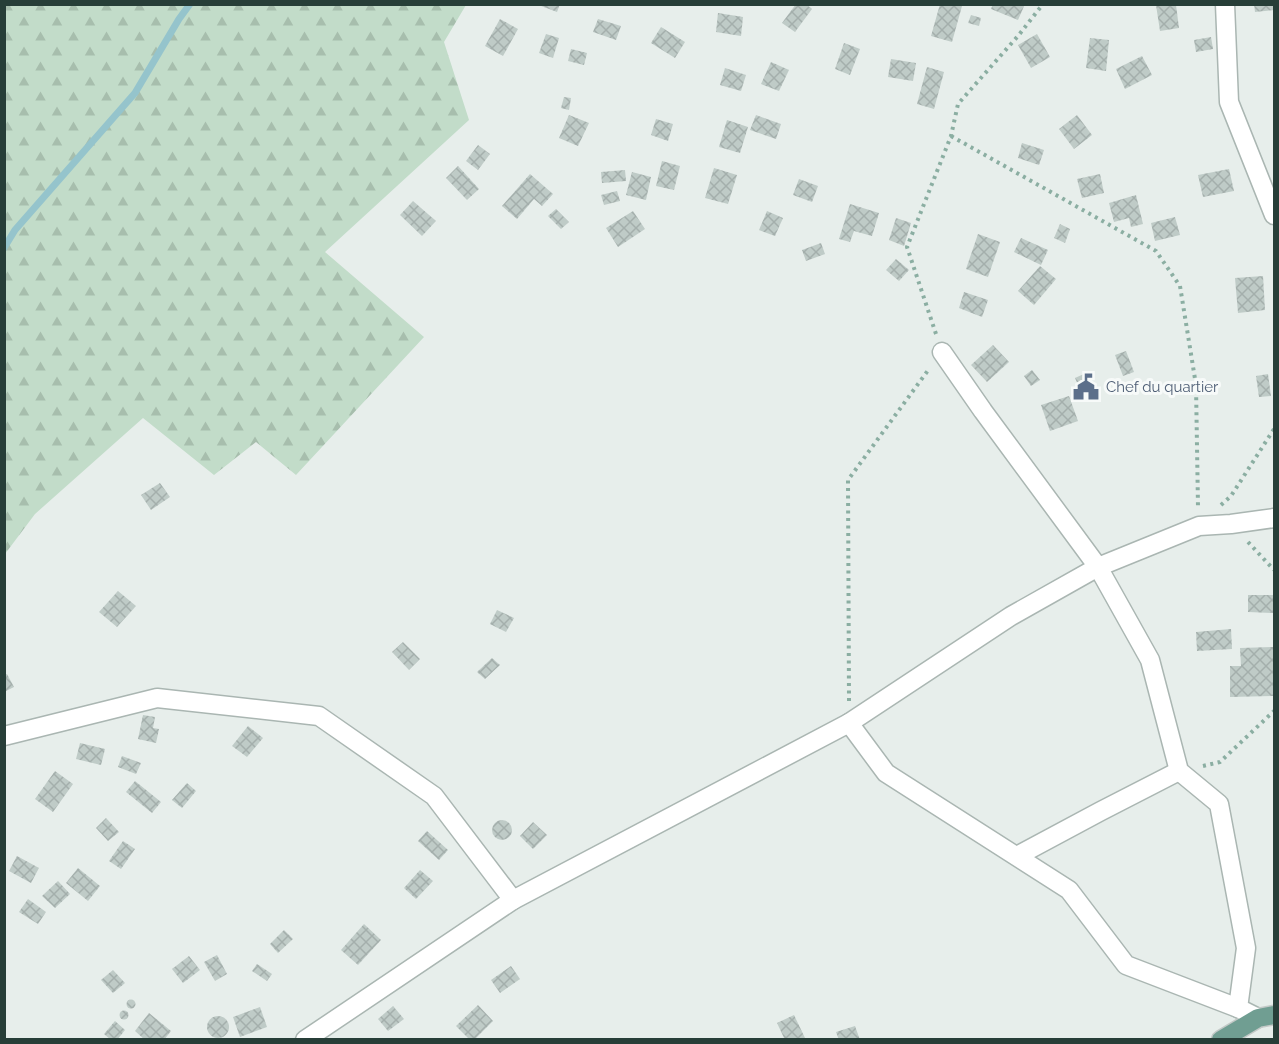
<svg xmlns="http://www.w3.org/2000/svg" width="1279" height="1044" font-family="Raleway,sans-serif">
  <style>
    .forest { fill: url(#forest-firs) }
    .lines { fill: none; stroke-linecap: round; stroke-linejoin: round }
    .stream { stroke: #95c4cc; stroke-width: 7 }
    .building { fill: url(#building-cross-hatch) }
    .street-casing { stroke: #aab6b2; stroke-width: 21 }
    .primary-casing { stroke: #c3c9c7; stroke-width: 21 }
    .path { stroke: #8baea2; stroke-width: 4; stroke-dasharray: 3 4.5; stroke-linecap: butt }
    .street { stroke: #fff; stroke-width: 18 }
    .primary { stroke: #709e92; stroke-width: 18 }
    .labels { text-anchor: middle; dominant-baseline: central; stroke-width: 6; stroke-linejoin: round; paint-order: stroke }
    .service-label { font-size: 15px; fill: #4e5e75; stroke: #f7faf9; text-anchor: start }
  </style>
  <defs>
    <pattern id="forest-firs" width="22" height="20" patternUnits="userSpaceOnUse" patternTransform="scale(1.5)"><rect width="22" height="20" fill="#c2dcc9"/><path d="M5 1l3.5 6h-7zM16 11l3.5 6h-7z" fill="#a7bead"/></pattern>
    <pattern id="building-cross-hatch" width="8" height="8" patternUnits="userSpaceOnUse" patternTransform="scale(1.5)"><rect width="8" height="8" fill="#bfcbc7"/><path d="M0 0l8 8M0 8l8-8" fill="none" stroke="#a4afac"/></pattern>
  </defs>
  <rect width="100%" height="100%" fill="#e7eeeb"/>
  <path class="forest" d="M5 4 466 5 444 42 469 120 325 252 424 337 296 475 256 442 214 475 143 418 35 514 5 554Z"/>
  <g class="lines">
    <path class="stream" d="M4 248 15 230 135 93 179 19 190 4"/>
  </g>
  <g class="building">
    <path d="M536 4H560L557 12Z"/>
    <path d="M796 4H806L812 9 795 32 782 23Z"/>
    <path d="M940 4H956L962 6 952 42 931 36Z"/>
    <path d="M993 4H1025L1018 20 991 9Z"/>
    <path d="M1254 4H1274V10L1255 12Z"/>
    <path d="M1156 5H1176L1179 28 1160 31Z"/>
    <path d="M718 13 743 17 741 36 716 32Z"/>
    <path d="M971 15 981 18 979 26 968 23Z"/>
    <path d="M500 19 518 29 503 56 485 46Z"/>
    <path d="M598 19 621 26 616 40 593 32Z"/>
    <path d="M661 27 685 42 675 58 651 43Z"/>
    <path d="M546 34 559 38 553 58 539 53Z"/>
    <path d="M1037 34 1050 57 1031 68 1018 45Z"/>
    <path d="M1211 37 1213 49 1196 52 1194 40Z"/>
    <path d="M1090 38 1109 40 1106 71 1086 68Z"/>
    <path d="M844 43 860 49 850 75 835 69Z"/>
    <path d="M571 49 587 53 584 65 568 61Z"/>
    <path d="M1142 56 1152 75 1125 89 1116 69Z"/>
    <path d="M891 59 916 63 913 81 888 77Z"/>
    <path d="M771 62 789 70 779 91 761 84Z"/>
    <path d="M927 67 944 72 934 109 917 104Z"/>
    <path d="M725 68 746 75 741 91 720 85Z"/>
    <path d="M564 97 571 98 569 110 561 108Z"/>
    <path d="M569 115 589 123 578 146 559 138Z"/>
    <path d="M756 115 781 124 776 139 750 130Z"/>
    <path d="M1077 115 1092 135 1074 149 1059 129Z"/>
    <path d="M656 119 673 124 668 141 651 135Z"/>
    <path d="M727 120 748 127 740 153 719 147Z"/>
    <path d="M1022 143 1044 150 1039 165 1018 158Z"/>
    <path d="M478 145 490 154 478 170 466 161Z"/>
    <path d="M662 161 680 166 674 190 656 186Z"/>
    <path d="M458 166 479 189 467 200 446 178Z"/>
    <path d="M714 168 737 175 728 204 705 198Z"/>
    <path d="M1229 169 1234 191 1203 197 1198 175Z"/>
    <path d="M625 170 626 181 602 183 601 172Z"/>
    <path d="M632 172 651 177 646 200 626 195Z"/>
    <path d="M530 174 553 194 542 206 534 199 517 219 502 206Z"/>
    <path d="M1100 174 1104 193 1082 198 1077 179Z"/>
    <path d="M799 179 818 186 812 202 793 195Z"/>
    <path d="M617 191 620 201 604 205 601 195Z"/>
    <path d="M1136 195 1143 224 1131 227 1129 218 1114 222 1109 203Z"/>
    <path d="M413 201 436 221 422 236 400 215Z"/>
    <path d="M850 204 879 213 872 236 854 231 850 242 839 239Z"/>
    <path d="M556 209 569 222 561 229 548 216Z"/>
    <path d="M633 211 645 229 618 247 606 228Z"/>
    <path d="M767 211 783 218 775 236 759 230Z"/>
    <path d="M1175 217 1180 235 1155 241 1151 223Z"/>
    <path d="M896 218 911 223 904 246 889 240Z"/>
    <path d="M1060 224 1070 229 1065 243 1054 238Z"/>
    <path d="M978 234 1000 242 988 277 966 269Z"/>
    <path d="M1021 238 1048 250 1041 265 1014 252Z"/>
    <path d="M821 243 825 254 806 261 802 250Z"/>
    <path d="M896 259 909 270 899 281 886 270Z"/>
    <path d="M1040 266 1056 279 1034 305 1018 291Z"/>
    <path d="M1263 276 1265 310 1238 313 1235 278Z"/>
    <path d="M964 292 988 300 982 317 959 308Z"/>
    <path d="M993 345 1009 362 987 382 971 365Z"/>
    <path d="M1126 351 1134 372 1123 376 1115 355Z"/>
    <path d="M1032 370 1040 380 1031 386 1024 376Z"/>
    <path d="M1086 373 1096 397 1085 401 1075 378Z"/>
    <path d="M1268 374 1271 396 1259 397 1256 376Z"/>
    <path d="M1069 396 1078 421 1050 431 1041 405Z"/>
    <path d="M160 483 170 497 151 510 141 495Z"/>
    <path d="M118 591 136 606 117 627 99 612Z"/>
    <path d="M1248 595H1274V613L1248 612Z"/>
    <path d="M497 610 514 618 506 632 490 624Z"/>
    <path d="M1231 629 1232 649 1197 651 1196 632Z"/>
    <path d="M403 642 420 659 409 670 392 652Z"/>
    <path d="M1274 647V696L1230 697V666H1241L1240 648Z"/>
    <path d="M492 658 500 665 485 679 477 672Z"/>
    <path d="M7 674 14 687 4 692V675Z"/>
    <path d="M143 715 155 717 153 728 159 729 156 743 138 739Z"/>
    <path d="M248 726 263 738 247 757 232 746Z"/>
    <path d="M80 743 105 749 101 765 76 759Z"/>
    <path d="M122 756 141 763 136 774 118 767Z"/>
    <path d="M55 771 73 784 53 812 35 799Z"/>
    <path d="M135 781 161 802 152 813 126 792Z"/>
    <path d="M187 783 196 791 182 808 172 800Z"/>
    <path d="M106 818 119 832 108 841 96 828Z"/>
    <circle cx="502" cy="830" r="10"/>
    <path d="M533 822 547 835 533 849 520 836Z"/>
    <path d="M427 831 448 850 439 860 418 841Z"/>
    <path d="M123 841 135 849 121 869 109 861Z"/>
    <path d="M17 856 39 868 31 883 9 871Z"/>
    <path d="M78 868 100 886 88 901 66 883Z"/>
    <path d="M420 870 433 881 416 899 404 888Z"/>
    <path d="M58 881 70 894 55 908 42 896Z"/>
    <path d="M28 899 46 912 38 924 19 912Z"/>
    <path d="M364 924 381 940 358 965 341 950Z"/>
    <path d="M284 930 293 939 278 953 270 944Z"/>
    <path d="M217 955 227 974 215 981 204 962Z"/>
    <path d="M189 956 200 970 183 983 172 969Z"/>
    <path d="M257 964 272 974 267 981 252 971Z"/>
    <path d="M511 966 520 979 500 993 491 980Z"/>
    <path d="M113 970 125 983 113 993 101 980Z"/>
    <circle cx="131" cy="1004" r="4.5"/>
    <path d="M478 1005 493 1021 474 1040H470L456 1026Z"/>
    <path d="M393 1006 404 1019 388 1031 378 1019Z"/>
    <path d="M260 1007 267 1027 240 1037 233 1017Z"/>
    <circle cx="124" cy="1015" r="4.5"/>
    <path d="M149 1013 171 1031 164 1040H145L135 1031Z"/>
    <path d="M794 1015 806 1040H785L777 1023Z"/>
    <circle cx="218" cy="1027" r="11"/>
    <path d="M115 1021 125 1030 117 1040H111L104 1034Z"/>
    <path d="M855 1026 860 1040H839L836 1032Z"/>
  </g>
  <g class="lines">
    <g class="street-casing">
      <g id="street">
        <path d="M1225 4 1229 102 1274 215"/>
        <path d="M942 352 983 411 1098 567 1150 660 1179 771 1219 804 1246 948 1238 1008"/>
        <path d="M849 723 1011 616 1098 567 1199 526 1231 524 1274 518"/>
        <path d="M4 736 157 698 319 716 434 796 513 900"/>
        <path d="M1017 856 1101 811 1179 771"/>
        <path d="M305 1040 513 900 849 723 886 773 1069 890 1126 965 1238 1008 1258 1018"/>
      </g>
    </g>
    <g class="primary-casing">
      <path id="primary" d="M1221 1040 1258 1018 1274 1015"/>
    </g>
    <g class="path">
      <path d="M951 136 1156 251 1180 286 1196 385 1198 507"/>
      <path d="M936 334 907 247 951 136 958 104 1018 36 1043 4"/>
      <path d="M1221 505 1231 496 1274 429"/>
      <path d="M1248 542 1274 570"/>
      <path d="M849 701 848 480 929 369"/>
      <path d="M1203 766 1220 762 1274 711"/>
    </g>
    <use href="#street" class="street"/>
    <use href="#primary" class="primary"/>
  </g>
  <defs>
    <g id="civic-bare" transform="scale(2.07)"><path d="M-.6-6.5H3V-4.5H.6V-3L4-1V1h2V6H-6V1h2V-1L-.6-3ZM-1.2 2.5V6h2.4V2.5Z" fill="#5c6f8a" stroke="#f7faf9" stroke-width="2.5" paint-order="stroke"/></g>
  </defs>
  <g fill-rule="evenodd">
    <use href="#civic-bare" x="1086" y="387"/>
  </g>
  <g class="labels">
    <g class="service-label">
      <text x="1106" y="387">Chef du quartier</text>
    </g>
  </g>
  <rect width="1279" height="1044" fill="none" stroke="#273e38" stroke-width="12"/>
</svg>
